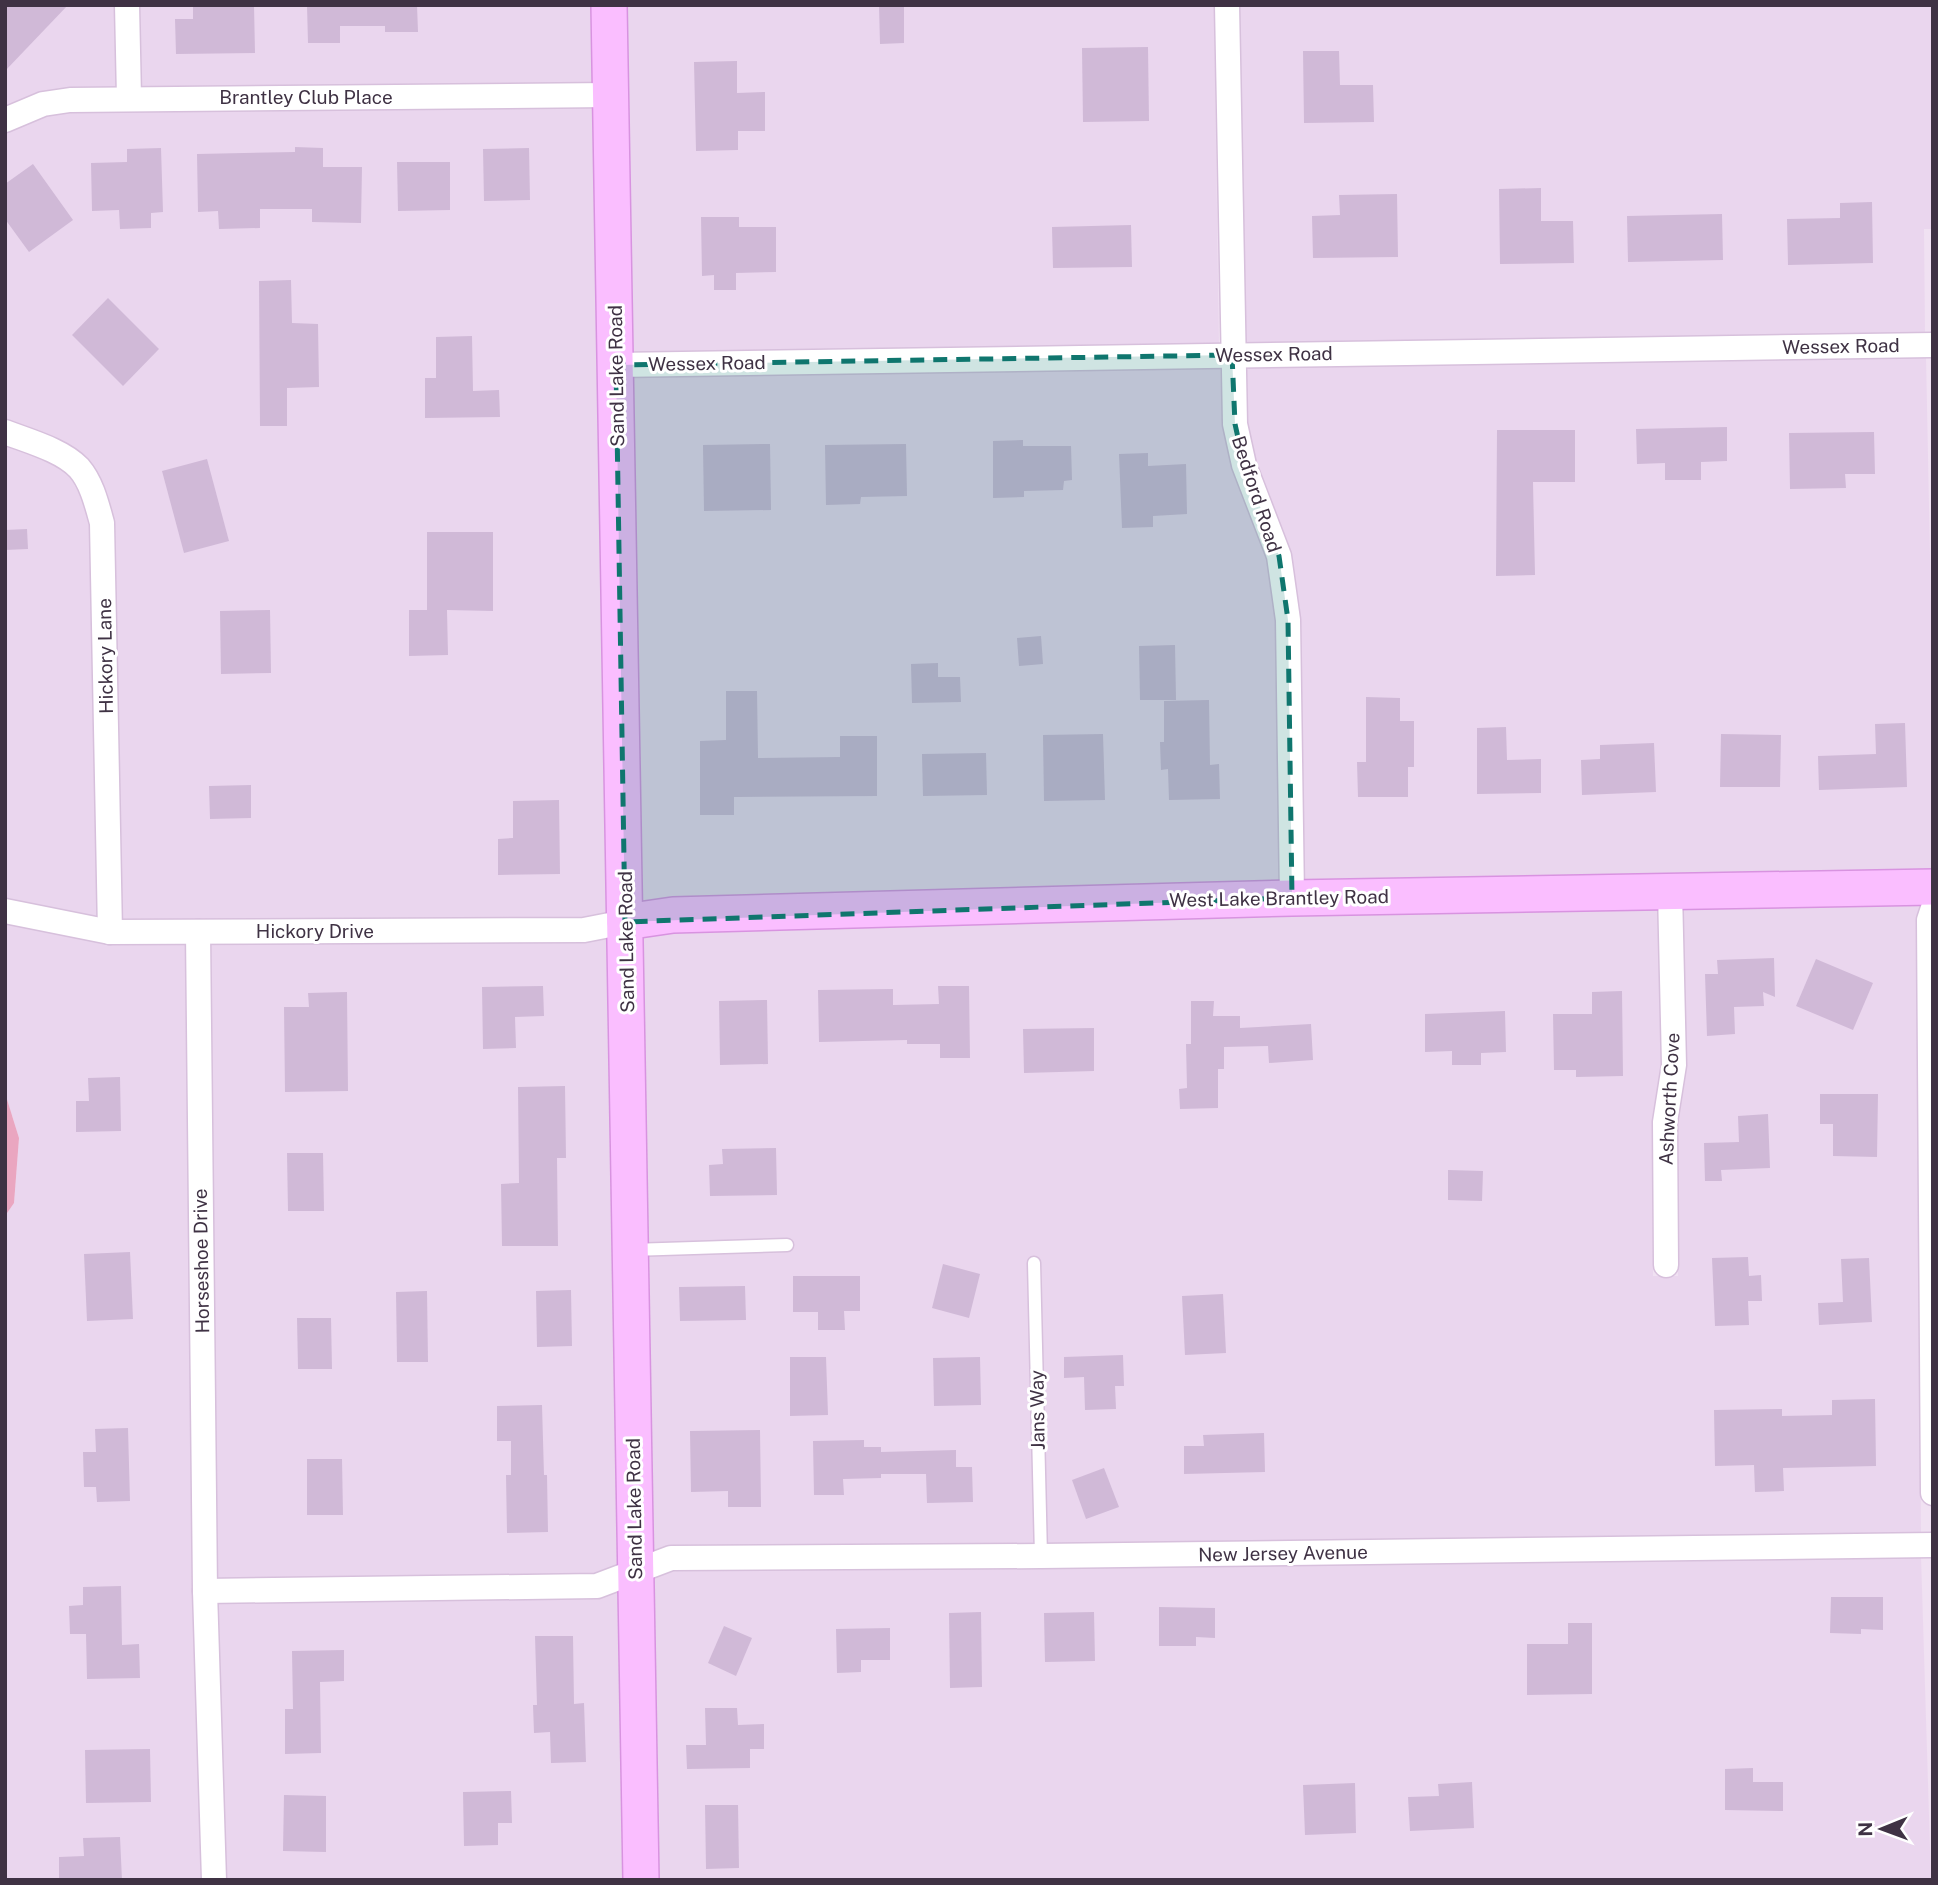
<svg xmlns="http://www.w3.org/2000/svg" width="1938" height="1885" font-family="'Public Sans',sans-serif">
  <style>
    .residential { fill: #ead6ee }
    .green { fill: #eaa6c0 }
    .building { fill: #d0b9d7 }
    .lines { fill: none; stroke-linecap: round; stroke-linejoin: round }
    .lane-casing { stroke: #d7c0dc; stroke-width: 15 }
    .street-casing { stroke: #d7c0dc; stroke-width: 27 }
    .secondary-casing { stroke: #d893e0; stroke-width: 38 }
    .lane { stroke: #fff; stroke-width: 12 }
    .street { stroke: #fff; stroke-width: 24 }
    .secondary { stroke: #fabeff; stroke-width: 35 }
    .marked { fill: #0f766e; fill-opacity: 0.2; stroke: #0f766e; stroke-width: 5; stroke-dasharray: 14 9; stroke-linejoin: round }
    .labels { text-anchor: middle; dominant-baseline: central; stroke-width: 6; stroke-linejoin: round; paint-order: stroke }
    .street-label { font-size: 19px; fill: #3f3244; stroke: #fff }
  </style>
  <rect width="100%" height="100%" fill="#f0e1f2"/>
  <g class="residential">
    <path d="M5 5H114L116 87 41 93 5 106Z"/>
    <path d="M140 5H596L597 84 141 87Z"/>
    <path d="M622 5H1214L1219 344 628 353Z"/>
    <path d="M1240 5H1933V229H1924L1925 334 1244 343Z"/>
    <path d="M598 106 613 912 583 919 122 921 114 520 107 492 90 463 55 439 5 420V134L15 127 46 115 71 111Z"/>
    <path d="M1926 356 1933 707V860L1929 876 1304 886 1300 609 1291 553 1256 462 1247 423 1245 365Z"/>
    <path d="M1220 366 1223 426 1232 469 1267 559 1275 621 1279 887 638 909 629 376Z"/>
    <path d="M5 444 43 458 69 475 83 501 90 524 97 919 5 900Z"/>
    <path d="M1922 898 1917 920 1921 1534 647 1555 638 931 1658 902 1661 1064 1652 1122 1653 1276H1678L1677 1123 1686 1065 1683 902Z"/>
    <path d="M5 923 98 941V943L186 944 192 1580 201 1880H5V1216L14 1203 19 1138 5 1093Z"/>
    <path d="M613 935 622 1564 594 1575 217 1580 211 943Z"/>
    <path d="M1921 1556 1931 1880H653L648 1579 673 1569Z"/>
    <path d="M623 1588 628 1880H226L217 1602Z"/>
  </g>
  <path class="green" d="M5 1093 19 1138 14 1203 5 1216Z"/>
  <g class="building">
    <path d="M5 5H68L5 71Z"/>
    <path d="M193 5H254L255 53 176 54 175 19H193Z"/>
    <path d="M307 5H417L418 32H385V26H340V43H308Z"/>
    <path d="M879 5H904V43L880 44Z"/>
    <path d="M1148 47 1149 121 1083 122 1082 48Z"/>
    <path d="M1303 51H1339L1340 85H1373L1374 122 1304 123Z"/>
    <path d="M737 61V93L765 92V131H738V150L696 151 694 62Z"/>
    <path d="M295 147 323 148V167H362L361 223 312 222V209H260V228L219 229 218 211 198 212 197 154 295 152Z"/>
    <path d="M161 148 163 212 151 213V228L120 229 119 210 92 211 91 163 127 162V149Z"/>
    <path d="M529 148 530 200 484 201 483 149Z"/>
    <path d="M397 162H450V210L398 211Z"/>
    <path d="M33 164 73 220 29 252 5 219V184Z"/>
    <path d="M1541 188V221H1573L1574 263 1500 264 1499 189Z"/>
    <path d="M1397 194 1398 257 1313 258 1312 216 1340 215 1339 195Z"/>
    <path d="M1872 202 1873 263 1788 265 1787 219 1840 218V203Z"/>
    <path d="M1722 214 1723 260 1628 262 1627 216Z"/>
    <path d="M701 217H739V227H776V272L736 273V290H714V275L702 276Z"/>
    <path d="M1131 225 1132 267 1053 268 1052 227Z"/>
    <path d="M291 280 292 323 318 324 319 387 287 388V426H260L259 281Z"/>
    <path d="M108 298 159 349 123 386 72 335Z"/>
    <path d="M472 336 473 391 499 390 500 417 425 418V378H436V337Z"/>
    <path d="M1727 427V461L1701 462V480H1665V463L1637 464 1636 429Z"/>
    <path d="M1497 430H1575V482H1533L1535 575 1496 576Z"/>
    <path d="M1874 432 1875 474H1845L1846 488 1790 489 1789 433Z"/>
    <path d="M1023 440V446H1071L1072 480 1064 481 1063 490 1024 491V497L993 498V441Z"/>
    <path d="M770 444 771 510 704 511 703 445Z"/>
    <path d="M906 444 907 496 861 497 860 504 826 505 825 445Z"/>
    <path d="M1148 453V466L1186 464 1187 514 1153 516V527L1122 528 1119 454Z"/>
    <path d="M207 459 229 541 184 553 162 471Z"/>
    <path d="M27 529 28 549 5 550V530Z"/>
    <path d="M427 532H493V611L447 610 448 655 409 656V610H427Z"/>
    <path d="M270 610 271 673 221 674 220 611Z"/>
    <path d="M1041 636 1043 664 1019 666 1017 638Z"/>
    <path d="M1175 645 1176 700H1140L1139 646Z"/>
    <path d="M938 663V677H960L961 702 912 703 911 664Z"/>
    <path d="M726 691H757L758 758 840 757V736H877V796L734 797V815H700V741L726 740Z"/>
    <path d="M1366 697 1400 698V721H1414V767H1408V797H1358L1357 762H1366Z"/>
    <path d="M1209 700 1210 765 1219 764 1220 799 1169 800 1168 769 1161 770 1160 742H1164V701Z"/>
    <path d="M1905 723 1907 787 1819 790 1818 756 1876 754 1875 724Z"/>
    <path d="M1506 727 1507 760 1541 759V793L1477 794V728Z"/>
    <path d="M1103 734 1105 800 1044 801 1043 735Z"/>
    <path d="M1721 734 1781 735 1780 787H1720Z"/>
    <path d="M1654 743 1656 792 1582 795 1581 760 1600 759V745Z"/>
    <path d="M986 753 987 795 923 796 922 754Z"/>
    <path d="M251 785V818L210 819 209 786Z"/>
    <path d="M559 800 560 874 498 875V839L513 838V801Z"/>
    <path d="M1774 958 1775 997 1763 992 1764 1006 1734 1007 1735 1034 1707 1036 1705 974H1718L1717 960Z"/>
    <path d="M1816 959 1873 983 1853 1030 1796 1006Z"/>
    <path d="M543 986 544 1016 515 1017 516 1048 483 1049 482 987Z"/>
    <path d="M938 986H969L970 1058H940V1044H907V1040L819 1042 818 990 893 989V1005L939 1004Z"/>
    <path d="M1622 991 1623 1076 1576 1077V1070H1554L1553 1014H1592V992Z"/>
    <path d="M347 992 348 1091 285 1092 284 1007H309L308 993Z"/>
    <path d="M767 1000 768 1064 720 1065 719 1001Z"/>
    <path d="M1191 1001H1214L1213 1016H1240V1028L1311 1024 1313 1060 1269 1063 1268 1046 1224 1047V1069H1218V1108L1180 1109 1179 1089 1187 1088 1186 1044H1191Z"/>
    <path d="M1505 1011 1506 1052 1481 1053V1065H1452V1051L1425 1052V1014Z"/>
    <path d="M1094 1028V1071L1024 1073 1023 1029Z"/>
    <path d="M120 1077 121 1131 76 1132V1101H89L88 1078Z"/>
    <path d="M565 1086 566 1158H557L558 1246H502L501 1184 519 1183 518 1087Z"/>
    <path d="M1820 1094H1878L1877 1157 1833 1156V1124H1820Z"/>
    <path d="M1768 1114 1770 1168 1721 1170 1722 1181H1705L1704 1143 1739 1142 1738 1116Z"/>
    <path d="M776 1148 777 1195 710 1196 709 1165 723 1164 722 1149Z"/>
    <path d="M287 1153H323L324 1211H288Z"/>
    <path d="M1448 1170 1483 1171 1482 1201 1448 1200Z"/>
    <path d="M130 1252 133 1319 87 1321 84 1254Z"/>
    <path d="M1748 1257 1749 1276 1761 1275 1762 1301H1748L1749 1325 1715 1326 1712 1258Z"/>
    <path d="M1869 1258 1872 1322 1819 1325 1818 1303 1843 1302 1841 1259Z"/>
    <path d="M943 1264 980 1274 969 1318 932 1308Z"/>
    <path d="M793 1276H860V1311H844L845 1330H818V1312H793Z"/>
    <path d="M745 1286 746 1320 680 1321 679 1287Z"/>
    <path d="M571 1290 572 1346 537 1347 536 1291Z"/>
    <path d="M427 1291 428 1362H397L396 1292Z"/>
    <path d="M1223 1294 1226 1353 1185 1355 1182 1296Z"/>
    <path d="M297 1318H331L332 1369H298Z"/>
    <path d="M1123 1355 1124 1386H1115L1116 1409 1085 1410 1084 1377 1064 1378V1357Z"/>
    <path d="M790 1357H826L828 1415 790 1416Z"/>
    <path d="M980 1357 981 1405 934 1406 933 1358Z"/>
    <path d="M1875 1399 1876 1466 1783 1468 1784 1491 1755 1492 1754 1465 1715 1466 1714 1410 1782 1409V1416L1832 1415V1400Z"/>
    <path d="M542 1405 544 1475H547L548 1532 507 1533 506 1475H511V1441H497V1406Z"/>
    <path d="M128 1428 130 1501 97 1502 96 1487H84L83 1452H96L95 1429Z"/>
    <path d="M760 1430 761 1507H728V1491L691 1492 690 1431Z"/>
    <path d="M1264 1433 1265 1472 1184 1474V1446H1204L1203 1435Z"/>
    <path d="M864 1440V1447H881V1452L956 1450V1467H972L973 1502 927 1503 926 1474H881V1478L843 1479 844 1495H814L813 1441Z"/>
    <path d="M307 1459H342L343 1515H307Z"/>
    <path d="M1104 1468 1119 1507 1086 1519 1072 1480Z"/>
    <path d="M121 1586 122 1645 139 1644 140 1678 87 1679 86 1634H70L69 1606 83 1605V1587Z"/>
    <path d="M1831 1597H1883V1630L1861 1629V1634L1830 1633Z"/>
    <path d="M1159 1607 1215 1608V1638L1196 1637V1646H1159Z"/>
    <path d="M981 1612 982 1687 950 1688 949 1613Z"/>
    <path d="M1094 1612 1095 1661 1045 1662 1044 1613Z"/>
    <path d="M1568 1623H1592V1694L1527 1695V1644H1568Z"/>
    <path d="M724 1626 752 1638 736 1676 708 1663Z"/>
    <path d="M890 1628V1660H861V1672L837 1673 836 1629Z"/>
    <path d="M535 1636H573L574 1704 584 1703 586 1762 551 1763 550 1732 534 1733 533 1705H537Z"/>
    <path d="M344 1650V1681L320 1682 321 1753 285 1754V1709H293L292 1651Z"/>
    <path d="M705 1708H737L738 1725 764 1724V1749H750V1768L687 1769 686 1745H706Z"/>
    <path d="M150 1749 151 1802 86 1803 85 1750Z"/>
    <path d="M1753 1768V1782H1783V1811L1725 1810V1769Z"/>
    <path d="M1472 1782 1474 1828 1410 1831 1408 1797 1439 1796 1438 1784Z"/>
    <path d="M1355 1783 1356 1833 1305 1835 1303 1785Z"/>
    <path d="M511 1791 512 1823H498V1845L464 1846 463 1792Z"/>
    <path d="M284 1795 326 1796V1852L283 1851Z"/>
    <path d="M705 1805H738L739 1868 706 1869Z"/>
    <path d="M120 1837 122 1880H59V1857L84 1856 83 1838Z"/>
  </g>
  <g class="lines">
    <g class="lane-casing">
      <g id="lane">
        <path d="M631 1250 787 1245"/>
        <path d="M1034 1263 1041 1556"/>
      </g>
    </g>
    <g class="street-casing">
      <g id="street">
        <path d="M127 5 129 98"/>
        <path d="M1227 5 1235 424 1244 465 1279 556 1288 620 1292 898"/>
        <path d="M5 120 43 104 70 100 610 95"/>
        <path d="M616 365 1933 345"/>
        <path d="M5 432C28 441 62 450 79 468 92 483 97 505 102 523L110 932"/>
        <path d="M1933 908 1929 920 1933 1493"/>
        <path d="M5 911 110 932 584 930 625 922"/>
        <path d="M198 932 205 1591 214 1880"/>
        <path d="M1666 1265 1665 1122 1674 1065 1670 891"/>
        <path d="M205 1591 597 1586 671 1558 1041 1556 1933 1545"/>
      </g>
    </g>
    <g class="secondary-casing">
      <g id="secondary">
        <path d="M609 5 641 1880"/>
        <path d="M625 922 673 915 1292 898 1933 887"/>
      </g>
    </g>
    <use href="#lane" class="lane"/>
    <use href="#street" class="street"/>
    <use href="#secondary" class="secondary"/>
  </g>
  <path class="marked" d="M1232 355 1235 424 1244 465 1279 556 1288 620 1292 898 625 922 616 365Z"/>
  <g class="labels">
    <g class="street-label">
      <text x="306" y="97">Brantley Club Place</text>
      <text transform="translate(1841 346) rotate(-1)">Wessex Road</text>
      <text transform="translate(1274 354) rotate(-1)">Wessex Road</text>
      <text transform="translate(707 363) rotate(-1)">Wessex Road</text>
      <text transform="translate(616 376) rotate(-91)">Sand Lake Road</text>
      <text transform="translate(1257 494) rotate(72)">Bedford Road</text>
      <text transform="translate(105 656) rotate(-91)">Hickory Lane</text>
      <text transform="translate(1279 898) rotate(-1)">West Lake Brantley Road</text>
      <text x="315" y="931">Hickory Drive</text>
      <text transform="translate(626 942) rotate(-91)">Sand Lake Road</text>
      <text transform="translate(1669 1099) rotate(-87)">Ashworth Cove</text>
      <text transform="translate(201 1261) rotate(-91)">Horseshoe Drive</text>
      <text transform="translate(1037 1410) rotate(-91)">Jans Way</text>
      <text transform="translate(634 1509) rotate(-91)">Sand Lake Road</text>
      <text transform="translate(1283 1553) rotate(-1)">New Jersey Avenue</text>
    </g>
  </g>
  <rect width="1938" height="1885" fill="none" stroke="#3f3244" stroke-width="14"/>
  <g transform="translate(1882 1829) rotate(269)" stroke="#ffffff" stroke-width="5" paint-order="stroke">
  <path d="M0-5L12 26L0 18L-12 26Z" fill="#3f3244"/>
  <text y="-10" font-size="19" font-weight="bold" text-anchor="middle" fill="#3f3244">N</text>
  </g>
</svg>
